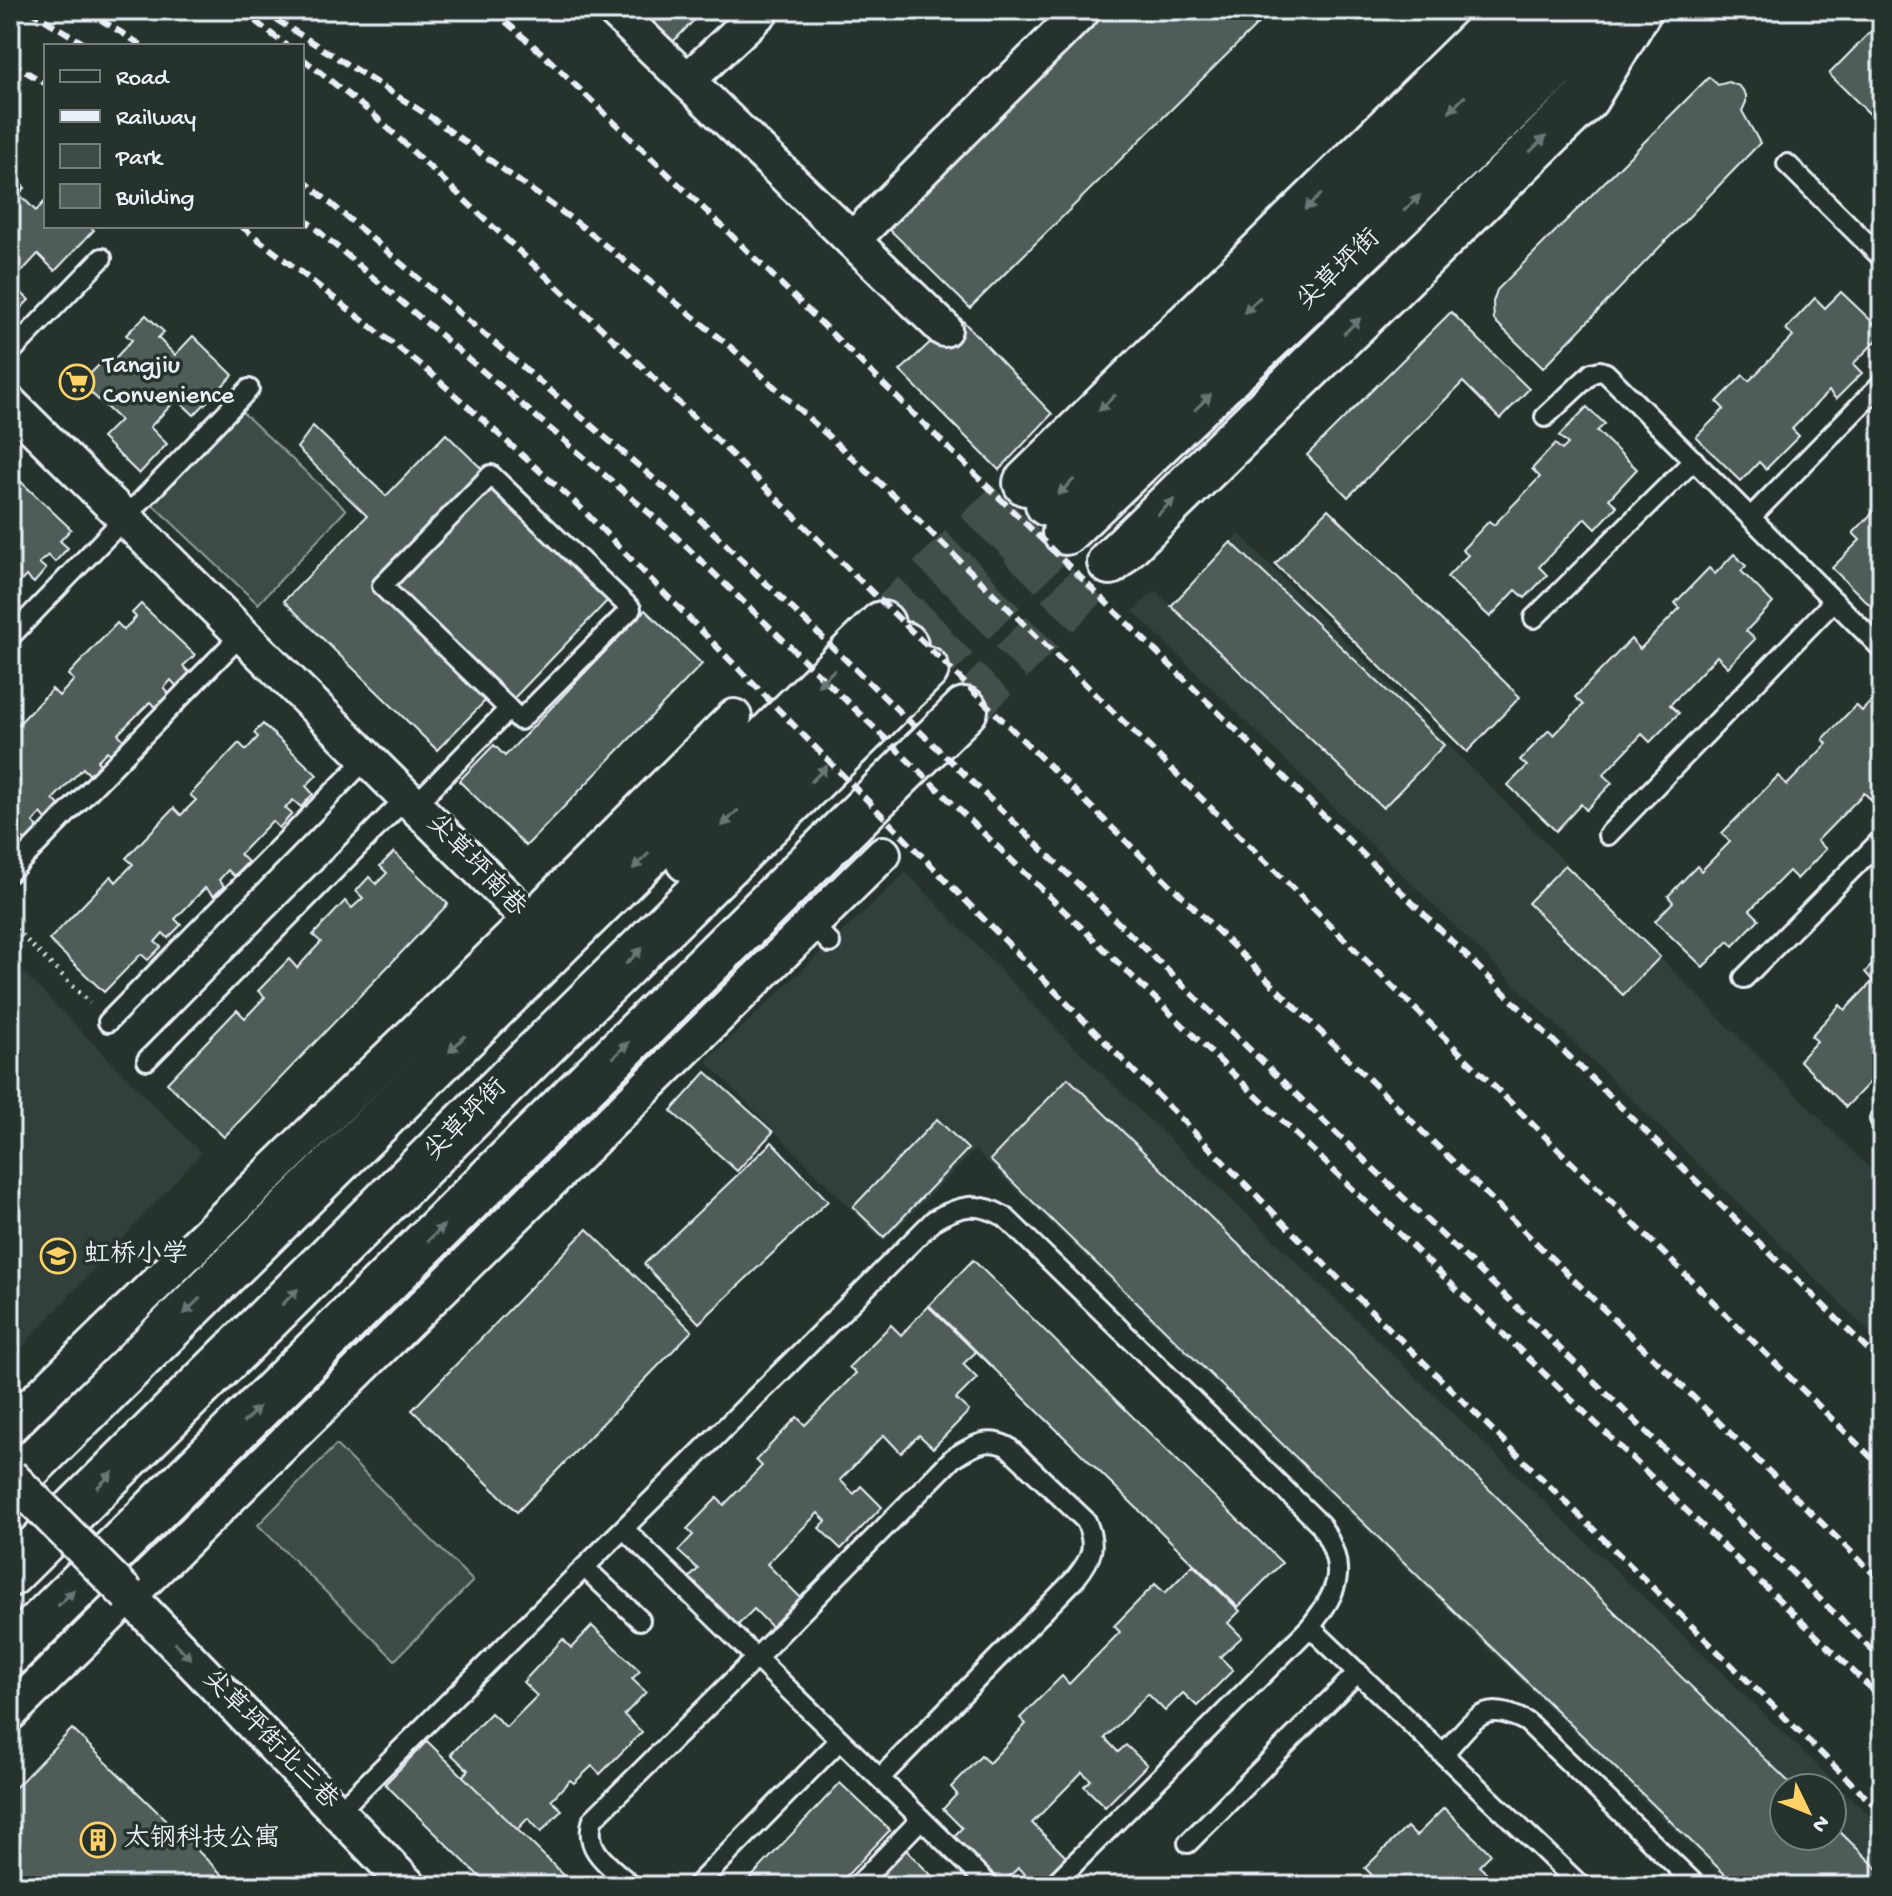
<svg xmlns="http://www.w3.org/2000/svg" width="1892" height="1896" font-family="'Gochi Hand','LXGW WenKai TC',sans-serif">
  <style>
    .built { fill: #333f3a; fill-rule: evenodd }
    .green { fill: #3e4b47; stroke: #939ea0; stroke-width: 2 }
    .building { fill: #505c59; stroke: #e8f1f8; stroke-width: 2 }
    .lines { fill: none; stroke-linecap: round; stroke-linejoin: round }
    .secondary-tunnel { stroke: #43504b; stroke-width: 44; stroke-dasharray: 44 22; stroke-linecap: butt }
    .lane-casing { stroke: #e8f1f8; stroke-width: 24 }
    .street-casing { stroke: #e8f1f8; stroke-width: 40 }
    .secondary-casing { stroke: #e8f1f8; stroke-width: 50 }
    .path { stroke: #e8f1f8; stroke-width: 5; stroke-dasharray: 2 6; stroke-linecap: butt }
    .lane { stroke: #26332d; stroke-width: 18 }
    .street { stroke: #26332d; stroke-width: 34 }
    .secondary { stroke: #26332d; stroke-width: 44 }
    .rail { stroke: #e8f1f8; stroke-width: 6; stroke-dasharray: 12 6; stroke-linecap: butt }
    .street-bridge-casing { stroke: #e8f1f8; stroke-width: 40; stroke-linecap: butt }
    .street-bridge { stroke: #26332d; stroke-width: 34 }
    .oneway { fill: #6a7674 }
    .labels { text-anchor: middle; dominant-baseline: central; stroke-width: 7; stroke-linejoin: round; paint-order: stroke }
    .street-label { font-size: 26px; fill: #e8f1f8; stroke: #26332d }
    .poi-label { font-size: 26px; fill: #e8f1f8; stroke: #26332d; text-anchor: start }
  </style>
  <rect width="100%" height="100%" fill="#26332d"/>
  <filter id="ink" filterUnits="userSpaceOnUse"><feTurbulence type="fractalNoise" baseFrequency=".0125" numOctaves="2"/><feDisplacementMap in="SourceGraphic" scale="16" xChannelSelector="R" yChannelSelector="G"/><feConvolveMatrix kernelMatrix="1 2 1 2 8 2 1 2 1" color-interpolation-filters="sRGB"/></filter>
  <g filter="url(#ink)">
    <g class="built">
      <path d="M1239 534 1882 1181V1344L1133 611 1155 590 1171 606Z"/>
      <path d="M906 872 1070 1043 1882 1828V1886H1732L975 1150 883 1242 706 1061ZM1784 1788H1832V1836H1784Z"/>
      <path d="M10 959 201 1153 10 1360Z"/>
    </g>
    <g class="green">
      <path d="M239 409 346 510 258 604 151 503Z"/>
      <path d="M336 1445 473 1581 395 1660 258 1525Z"/>
    </g>
    <g class="building">
      <path d="M623 10H704L665 50Z"/>
      <path d="M1107 10H1272L970 308 886 226Z"/>
      <path d="M1882 20V126L1829 74Z"/>
      <path d="M1709 77 1718 85 1729 82 1739 86 1742 89 1746 95V102L1742 111 1760 143 1543 368 1494 320 1493 302 1497 290Z"/>
      <path d="M10 173 25 188 19 194 36 211 46 200V226H89L94 230 55 271 38 254 11 283 29 300 10 319Z"/>
      <path d="M1841 292 1882 331V335L1853 364 1862 373 1836 399 1829 391 1792 429 1799 436 1766 469 1759 462 1741 481 1696 437 1724 409 1717 402 1743 375 1749 381 1793 336 1786 329 1815 298 1825 308Z"/>
      <path d="M1451 312 1529 389 1500 419 1463 382 1348 497 1307 455Z"/>
      <path d="M146 315 164 332 158 338 175 355 193 336 233 375 194 415 177 399 150 427 167 444 139 474 102 438 120 420 90 392 86 396 77 387 103 361 108 366 132 340 126 335Z"/>
      <path d="M958 316 1052 414 999 470 900 371Z"/>
      <path d="M1587 407 1605 424 1597 431 1637 469 1609 499 1617 506 1596 529 1585 518 1539 567 1547 575 1525 598 1516 590 1490 617 1447 577 1468 555 1462 550 1489 521 1494 525 1540 477 1532 469 1555 444 1562 450 1568 444 1559 436Z"/>
      <path d="M313 426 386 496 446 434 484 471 374 585 489 697 437 750 284 601 367 516 297 448Z"/>
      <path d="M17 478 71 529 60 541 68 548 55 562 48 555 39 563 46 569 34 583 26 576 10 593V495L13 491 10 489V485Z"/>
      <path d="M492 487 609 599 514 698 397 586Z"/>
      <path d="M1879 506 1882 509V606L1877 612 1832 568 1860 540 1853 533Z"/>
      <path d="M1328 509 1520 697 1467 752 1275 564Z"/>
      <path d="M1231 542 1444 745 1383 808 1171 606Z"/>
      <path d="M1734 554 1746 566 1741 571 1773 603 1746 631 1755 639 1728 667 1717 656 1670 705 1679 713 1650 742 1642 734 1603 775 1612 783 1586 810 1581 804 1556 831 1508 785 1527 766 1520 760 1549 730 1554 735 1583 705 1575 697 1631 639 1640 649 1680 608 1675 603 1709 568 1715 574Z"/>
      <path d="M141 604 195 655 183 666 191 674 178 688 171 680 164 688 170 695 157 709 150 702 118 734 126 742 113 756 107 751 97 761 102 766 92 777 83 768 53 799 59 805 46 819 41 813 33 822 39 828 26 841 19 834 10 844V733L52 689 59 696 74 680 68 675 117 623 124 630 136 617 132 613Z"/>
      <path d="M645 610 702 664 526 846 459 781 494 745 505 756Z"/>
      <path d="M1881 691 1882 796 1875 803 1864 793 1817 841 1826 849 1797 879 1789 871 1750 910 1759 919 1733 946 1729 941 1703 967 1655 921 1673 902 1668 896 1697 866 1701 871 1730 842 1722 833 1778 776 1787 785 1827 744 1823 739 1856 705 1862 711Z"/>
      <path d="M263 724 317 775 306 786 313 794 301 807 293 800 285 808 292 814 279 828 272 821 240 854 248 862 234 876 228 870 219 880 224 886 214 896 205 888 175 919 181 925 168 938 163 933 155 942 161 947 148 960 141 954 104 992 49 940 111 876 116 882 133 864 126 858 174 808 181 815 196 800 190 795 239 743 246 750 258 737 254 733Z"/>
      <path d="M394 852 448 904 224 1137 167 1083 237 1010 245 1018 265 997 258 991 289 959 297 968 321 942 313 935 345 901 352 908 363 898 356 891 369 877 376 884 387 873 380 866Z"/>
      <path d="M1565 865 1660 957 1623 995 1528 903Z"/>
      <path d="M1882 955V1079L1876 1085 1871 1081 1846 1107 1799 1060 1817 1041 1811 1036 1840 1005 1845 1010 1873 981 1865 972Z"/>
      <path d="M706 1072 773 1132 737 1171 671 1111Z"/>
      <path d="M1068 1078 1795 1788H1784V1836H1832V1824L1882 1873V1886H1737L990 1160Z"/>
      <path d="M937 1119 968 1149 884 1237 853 1207Z"/>
      <path d="M772 1142 828 1201 699 1323 644 1264Z"/>
      <path d="M587 1229 692 1331 517 1512 412 1410Z"/>
      <path d="M973 1260 1282 1563 1238 1607 929 1305Z"/>
      <path d="M928 1306 976 1352 963 1364 977 1378 956 1399 969 1411 933 1448 919 1435 901 1453 884 1435 840 1480 854 1494 861 1486 882 1507 841 1549 819 1528 826 1521 818 1513 767 1564 802 1599 773 1628 754 1609 735 1628 686 1581 698 1569 678 1551 693 1535 687 1529 717 1498 724 1505 762 1466 756 1460 797 1417 805 1425 856 1373 849 1367 891 1325 901 1335Z"/>
      <path d="M1193 1565 1240 1611 1228 1623 1242 1637 1220 1657 1233 1670 1197 1706 1183 1693 1165 1711 1148 1694 1105 1738 1118 1752 1126 1745 1147 1765 1105 1807 1084 1786 1091 1780 1082 1772 1032 1823 1066 1857 1038 1886 1018 1868 1000 1886H998L951 1839 962 1828 943 1809 957 1794 951 1787 981 1756 989 1763 1026 1724 1020 1718 1062 1676 1069 1684 1120 1632 1114 1626 1155 1584 1165 1593Z"/>
      <path d="M592 1626 640 1671 632 1679 646 1692 624 1715 642 1732 600 1774 592 1766 574 1783 570 1780 551 1800 562 1810 541 1832 528 1818 517 1830 462 1777 468 1770 451 1754 491 1713 506 1727 537 1696 523 1682 563 1639 571 1648Z"/>
      <path d="M72 1729 234 1886H10V1793Z"/>
      <path d="M427 1741 575 1886H489L385 1784Z"/>
      <path d="M840 1783 890 1830 837 1886H743Z"/>
      <path d="M1444 1808 1491 1854 1479 1866 1493 1879 1486 1886H1361L1372 1875 1365 1868 1407 1827 1416 1836Z"/>
      <path d="M904 1848 942 1886H869Z"/>
    </g>
    <g class="lines">
      <g class="secondary-tunnel">
        <path d="M882 624 1026 483"/>
        <path d="M905 645 1048 504"/>
        <path d="M926 669 1065 532"/>
        <path d="M965 710 1110 562"/>
      </g>
      <g class="lane-casing">
        <g id="lane">
          <path d="M1787 164 1882 258"/>
          <path d="M10 353 102 258"/>
          <path d="M1545 417 1592 373 1600 371 1606 373 1882 649"/>
          <path d="M1751 517 1882 383"/>
          <path d="M1534 618 1694 460"/>
          <path d="M10 637 249 389"/>
          <path d="M415 805 509 709 520 720 631 609 491 475 382 586 509 709"/>
          <path d="M1608 835 1834 601"/>
          <path d="M10 872 242 634"/>
          <path d="M812 924 830 943"/>
          <path d="M1744 978 1882 839"/>
          <path d="M108 1022 367 758"/>
          <path d="M147 1060 407 797"/>
          <path d="M1880 1119 1882 1117"/>
          <path d="M624 1529 990 1886"/>
          <path d="M585 1568 640 1620"/>
          <path d="M1310 1627 1581 1886"/>
          <path d="M1444 1753C1473 1722 1482 1697 1527 1722L1697 1886"/>
          <path d="M338 1812 934 1220C960 1205 978 1201 1005 1217L1320 1524C1347 1568 1341 1588 1310 1627L1052 1886"/>
          <path d="M1188 1843 1358 1672"/>
          <path d="M632 1886C612 1867 582 1851 593 1819L756 1658 953 1458C973 1446 986 1436 1008 1447L1086 1521C1097 1547 1092 1558 1075 1579L880 1778"/>
          <path d="M696 1886 840 1740"/>
          <path d="M857 1886 921 1819"/>
        </g>
      </g>
      <g class="street-casing">
        <g id="street">
          <path d="M614 10 944 329"/>
          <path d="M687 81 762 10"/>
          <path d="M852 240 1083 10"/>
          <path d="M10 404 530 920 10 1426"/>
          <path d="M530 920 734 717"/>
          <path d="M128 1595 409 1886"/>
          <path d="M10 1713 883 854"/>
        </g>
      </g>
      <g class="secondary-casing">
        <g id="secondary">
          <path d="M1026 483 1509 10"/>
          <path d="M1048 504 1553 10"/>
          <path d="M1065 532 1615 10"/>
          <path d="M1110 562 1586 98 1639 10"/>
          <path d="M688 860 905 645"/>
          <path d="M10 1486 882 624"/>
          <path d="M10 1574 548 1041 926 669"/>
          <path d="M10 1653 965 710"/>
        </g>
      </g>
      <path class="path" d="M10 924 90 1003"/>
      <use href="#lane" class="lane"/>
      <use href="#street" class="street"/>
      <use href="#secondary" class="secondary"/>
      <g class="rail">
        <path d="M29 10 88 46"/>
        <path d="M85 10 143 46"/>
        <path d="M241 10 287 46"/>
        <path d="M261 10 429 116 584 228 733 349 894 496 1882 1468"/>
        <path d="M492 10 543 54 721 225 1882 1363"/>
        <path d="M302 58 375 116 630 355 1882 1582"/>
        <path d="M10 62 46 84"/>
        <path d="M302 179 687 507 1882 1659"/>
        <path d="M302 217 668 529 1882 1699"/>
        <path d="M241 226 427 370 581 508 965 900 1339 1279 1882 1813"/>
      </g>
      <g class="street-bridge-casing">
        <path id="street-bridge" d="M10 1476 128 1595"/>
      </g>
      <use href="#street-bridge" class="street-bridge"/>
    </g>
    <defs><path id="oneway-solid" d="M-6-.8H1V-3.2L6.5 0L1 3.2V.8H-6Z" transform="scale(2)"/></defs>
    <g class="oneway">
      <use href="#oneway-solid" transform="translate(1457 104) rotate(136)"/>
      <use href="#oneway-solid" transform="translate(1538 144) rotate(-44)"/>
      <use href="#oneway-solid" transform="translate(1313 202) rotate(136)"/>
      <use href="#oneway-solid" transform="translate(1412 203) rotate(-44)"/>
      <use href="#oneway-solid" transform="translate(1252 305) rotate(136)"/>
      <use href="#oneway-solid" transform="translate(1352 326) rotate(-44)"/>
      <use href="#oneway-solid" transform="translate(1203 402) rotate(-44)"/>
      <use href="#oneway-solid" transform="translate(1107 403) rotate(136)"/>
      <use href="#oneway-solid" transform="translate(1066 487) rotate(136)"/>
      <use href="#oneway-solid" transform="translate(1166 507) rotate(-44)"/>
      <use href="#oneway-solid" transform="translate(826 678) rotate(135)"/>
      <use href="#oneway-solid" transform="translate(819 774) rotate(-45)"/>
      <use href="#oneway-solid" transform="translate(730 818) rotate(135)"/>
      <use href="#oneway-solid" transform="translate(641 861) rotate(135)"/>
      <use href="#oneway-solid" transform="translate(634 956) rotate(-45)"/>
      <use href="#oneway-solid" transform="translate(457 1044) rotate(135)"/>
      <use href="#oneway-solid" transform="translate(621 1050) rotate(-45)"/>
      <use href="#oneway-solid" transform="translate(436 1233) rotate(-45)"/>
      <use href="#oneway-solid" transform="translate(290 1297) rotate(-45)"/>
      <use href="#oneway-solid" transform="translate(192 1306) rotate(135)"/>
      <use href="#oneway-solid" transform="translate(251 1415) rotate(-45)"/>
      <use href="#oneway-solid" transform="translate(105 1480) rotate(-45)"/>
      <use href="#oneway-solid" transform="translate(66 1598) rotate(-45)"/>
      <use href="#oneway-solid" transform="translate(183 1651) rotate(46)"/>
    </g>
  </g>
  <defs>
    <g id="supermarket-ring" transform="scale(1.8)"><circle r="9.5" fill="#26332d" stroke="#ffd166" stroke-width="1.5"/><path d="M-6-5.5h2.5l.6 2H6L4.5 2H-2.5L-4.4-4H-6ZM-1.5 3.2a1.3 1.3 0 1 0 .1 0ZM3 3.2a1.3 1.3 0 1 0 .1 0Z" fill="#ffd166"/></g>
    <g id="school-ring" transform="scale(1.8)"><circle r="9.5" fill="#26332d" stroke="#ffd166" stroke-width="1.5"/><path d="M0-5L7-2L0 1L-7-2ZM-4 1L0 2.5L4 1V4Q0 6-4 4Z" fill="#ffd166"/></g>
    <g id="building-ring" transform="scale(1.8)"><circle r="9.5" fill="#26332d" stroke="#ffd166" stroke-width="1.5"/><path d="M-4-6H4V6H1V3H-1V6H-4ZM-2.5-4.3h1.7v1.8h-1.7ZM.8-4.3h1.7v1.8H.8ZM-2.5-1h1.7V.8h-1.7ZM.8-1h1.7V.8H.8Z" fill="#ffd166"/></g>
  </defs>
  <g fill-rule="evenodd">
    <use href="#supermarket-ring" x="77" y="382"/>
    <use href="#school-ring" x="58" y="1256"/>
    <use href="#building-ring" x="98" y="1840"/>
  </g>
  <g class="labels">
    <g class="street-label">
      <text transform="translate(1340 271) rotate(-44)">尖草坪街</text>
      <text transform="translate(475 867) rotate(46)">尖草坪南巷</text>
      <text transform="translate(467 1121) rotate(-45)">尖草坪街</text>
      <text transform="translate(269 1741) rotate(46)">尖草坪街北三巷</text>
    </g>
    <g class="poi-label">
      <text x="103" y="367">Tangjiu<tspan x="103" dy="30">Convenience</tspan></text>
      <text x="84" y="1256">虹桥小学</text>
      <text x="124" y="1840">太钢科技公寓</text>
    </g>
  </g>
  <rect width="1892" height="1896" fill="none" stroke="#26332d" stroke-width="40"/>
  <rect x="20" y="20" width="1852" height="1856" fill="none" stroke="#e8f1f8" stroke-width="3" filter="url(#ink)"/>
  <rect x="44" y="44" width="260" height="184" fill="#26332d" stroke="#747f7e" stroke-width="2"/>
  <rect x="60" y="70" width="40" height="12" fill="#26332d" stroke="#747f7e" stroke-width="2"/>
  <text x="116" y="84" font-size="24" fill="#e8f1f8">Road</text>
  <rect x="60" y="110" width="40" height="12" fill="#e8f1f8" stroke="#747f7e" stroke-width="2"/>
  <text x="116" y="124" font-size="24" fill="#e8f1f8">Railway</text>
  <rect x="60" y="144" width="40" height="24" fill="#3e4b47" stroke="#747f7e" stroke-width="2"/>
  <text x="116" y="164" font-size="24" fill="#e8f1f8">Park</text>
  <rect x="60" y="184" width="40" height="24" fill="#505c59" stroke="#747f7e" stroke-width="2"/>
  <text x="116" y="204" font-size="24" fill="#e8f1f8">Building</text>
  <g transform="translate(1808 1812) rotate(133)"><circle r="38" fill="#26332d" stroke="#747f7e" stroke-width="2"/>
  <path d="M0-6L14 30L0 20L-14 30Z" fill="#ffd166"/>
  <text y="-12" font-size="22" font-weight="bold" text-anchor="middle" fill="#e8f1f8">N</text>
  </g>
</svg>
